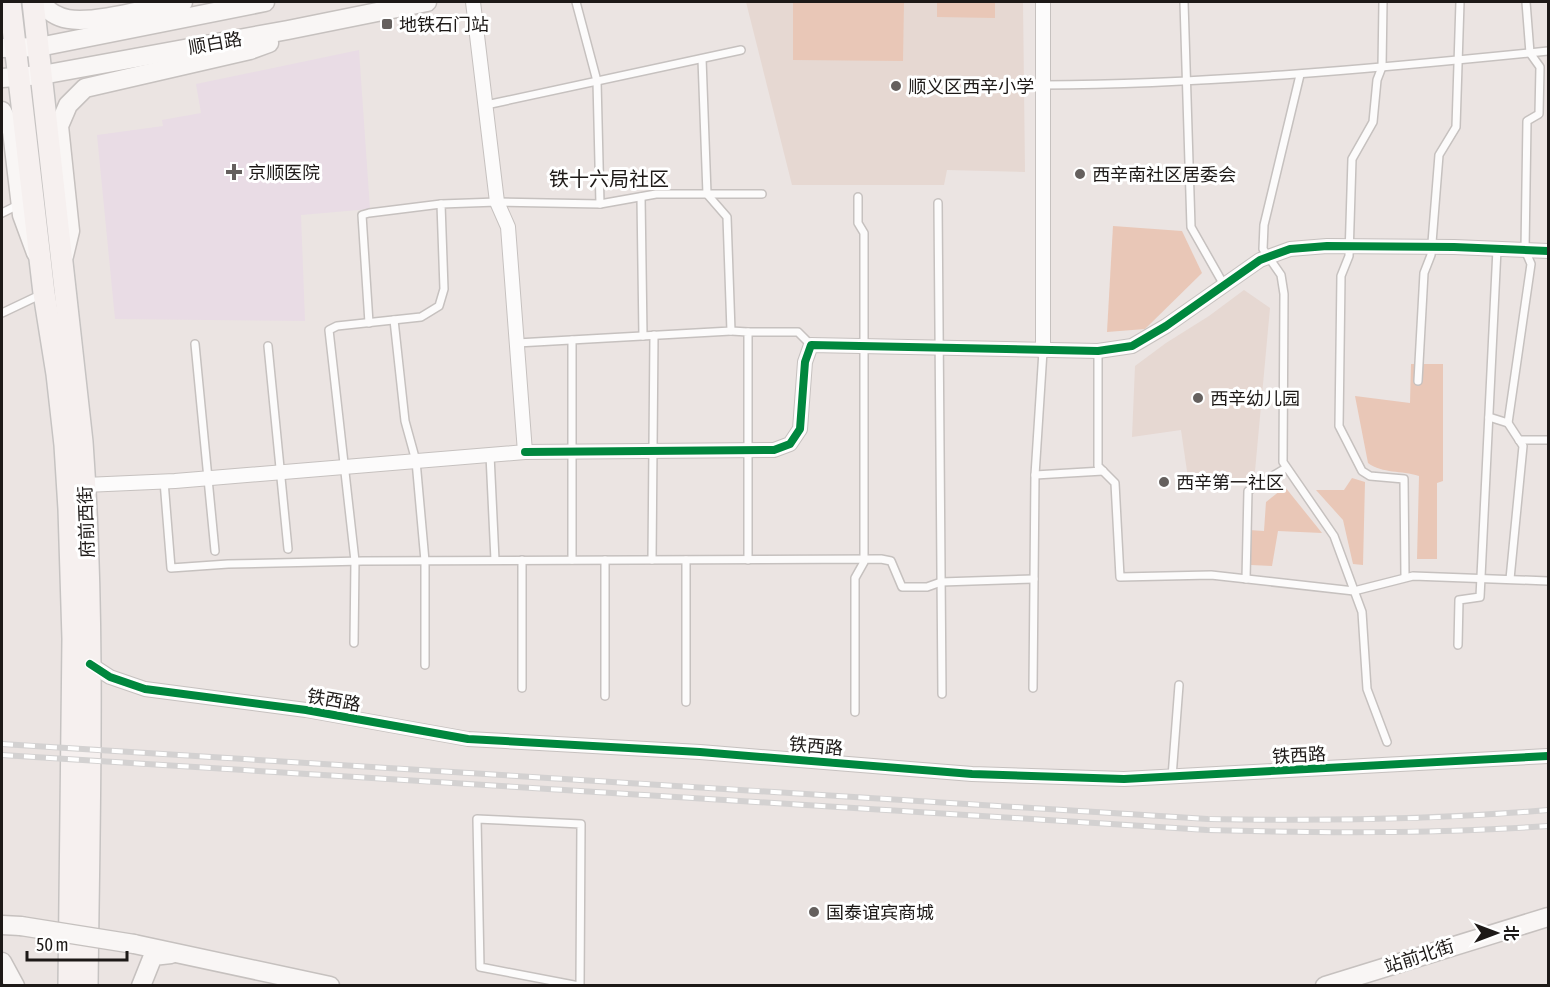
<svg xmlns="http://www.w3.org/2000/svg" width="1550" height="987" font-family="'Asap Condensed','Noto Sans SC',sans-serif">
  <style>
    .built { fill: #e6d8d2 }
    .medical { fill: #e9dce5 }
    .green { fill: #e9c7b7 }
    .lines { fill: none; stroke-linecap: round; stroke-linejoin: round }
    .lane-casing { stroke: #c6c1bf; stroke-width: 10 }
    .street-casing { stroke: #c6c1bf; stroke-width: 16 }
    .secondary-casing { stroke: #c6c1bf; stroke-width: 21 }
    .primary-casing { stroke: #c6c3c2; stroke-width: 24 }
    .lane { stroke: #fcfbfb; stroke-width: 7 }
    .street { stroke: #fcfbfb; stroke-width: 14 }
    .secondary { stroke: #f9f6f5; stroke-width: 18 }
    .primary { stroke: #f6f0ef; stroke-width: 21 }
    .rail-casing { stroke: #d3d1d1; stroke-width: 6 }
    .rail { stroke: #fff; stroke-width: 4; stroke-dasharray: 11; stroke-linecap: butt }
    .secondary-bridge-casing { stroke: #c6c1bf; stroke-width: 21; stroke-linecap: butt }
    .secondary-bridge { stroke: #f9f6f5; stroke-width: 18 }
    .cycleway-casing { stroke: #fff; stroke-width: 11 }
    .cycleway { stroke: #00873e; stroke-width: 8 }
    .poi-dot { fill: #65605e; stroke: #fff; stroke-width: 2 }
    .labels { text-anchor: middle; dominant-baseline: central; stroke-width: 6; stroke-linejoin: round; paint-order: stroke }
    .poi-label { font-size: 18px; fill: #1d1917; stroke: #fff; text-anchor: start }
    .street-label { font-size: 18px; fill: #1d1917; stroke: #fff }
    .neighbourhood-label { font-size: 20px; fill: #1d1917; stroke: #fff }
  </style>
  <rect width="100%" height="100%" fill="#ebe4e2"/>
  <g class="built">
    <path d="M746 2H1023L1025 172 947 170 944 185H792Z"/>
    <path d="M1244 290 1270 308 1254 482 1189 485 1181 430 1132 437 1135 366 1166 343 1209 316Z"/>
  </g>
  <path class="medical" d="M359 50 370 209 301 215 305 321 115 319 97 135 163 126 162 120 201 113 196 84Z"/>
  <g class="green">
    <path d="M793 2H904L903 61 793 60Z"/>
    <path d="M937 2H995V18L937 17Z"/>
    <path d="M1113 226 1182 231 1202 273 1145 329 1107 332Z"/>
    <path d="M1411 364H1443V481L1437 483V559H1417L1419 476C1401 470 1383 474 1368 463L1355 396 1410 403Z"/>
    <path d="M1352 478 1365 482 1363 565 1353 564 1343 520 1316 490H1344Z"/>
    <path d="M1285 487 1322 533 1278 531 1272 566 1251 565 1249 530 1264 531 1266 502Z"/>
  </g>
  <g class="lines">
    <g class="lane-casing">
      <g id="lane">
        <path d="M576 2 597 81 600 204"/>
        <path d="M1184 2 1191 227 1224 285"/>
        <path d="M1383 2 1382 67 1377 80 1373 122 1352 159 1349 256 1341 276 1339 426 1362 471 1370 476 1404 479 1405 576"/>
        <path d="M1300 75 1264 225 1263 249 1281 275 1284 294 1283 462 1334 536 1362 612 1367 689 1387 742"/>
        <path d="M1043 85C1212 84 1380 68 1548 51"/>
        <path d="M486 105 741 50"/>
        <path d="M641 197 643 336"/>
        <path d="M938 203 942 694"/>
        <path d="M2 213 20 204"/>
        <path d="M2 313 42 294"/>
        <path d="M394 320 405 421 416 461 425 561V665"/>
        <path d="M369 323 362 215 369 213 441 204"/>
        <path d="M731 331 748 332V560"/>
        <path d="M748 332H798L811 345"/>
        <path d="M517 343 731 331 727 217 707 194 702 59"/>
        <path d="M195 344 215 551"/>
        <path d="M268 346 288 549"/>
        <path d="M1098 351V466L1115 483 1120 577 1211 575 1354 591 1413 576 1548 581"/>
        <path d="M1418 381 1424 273 1431 255 1439 155 1456 127 1460 2"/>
        <path d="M1489 417 1508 423"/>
        <path d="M1519 440H1548"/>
        <path d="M490 455 495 560"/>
        <path d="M1035 475 1103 471"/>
        <path d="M164 481 171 568 228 564 363 561 881 559 891 561 902 587H927L941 582 1034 579"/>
        <path d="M522 560V688"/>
        <path d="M572 560V340"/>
        <path d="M605 560V696"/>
        <path d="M652 560 654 335"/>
        <path d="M1246 579 1248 491 1286 468"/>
        <path d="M1510 579 1523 446 1508 423 1531 264 1525 250 1527 121 1539 114 1540 67 1530 53 1526 2"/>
        <path d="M354 643 355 561 329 330 337 326 421 317 439 306 444 289 441 204 497 202 600 204 656 194H762"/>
        <path d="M1458 645 1459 600 1480 597 1497 249"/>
        <path d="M1033 688 1035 475 1043 351"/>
        <path d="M686 702V560"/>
        <path d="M855 712V578L864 562V233L858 223V197"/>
        <path d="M1172 777 1179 685"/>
        <path d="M579 986 480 967 477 819 581 824 580 986"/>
      </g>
    </g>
    <g class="street-casing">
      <g id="street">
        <path d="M1043 2V351"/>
        <path d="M525 452 774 450 790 444 800 429 805 362 811 345 1098 351 1132 346 1166 326 1260 260 1290 249 1327 246 1454 247 1548 251"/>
        <path d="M85 485 175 481 525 452 508 227 497 202 473 2"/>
        <path d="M90 664 110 677 145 689 306 710 468 739 700 752 972 774 1124 779 1548 756"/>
      </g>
    </g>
    <g class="secondary-casing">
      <g id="secondary">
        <path d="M42 2C47 11 57 17 68 19 95 24 154 7 183 2"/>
        <path d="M2 48 39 47 265 2"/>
        <path d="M2 78 42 75 288 30 427 2"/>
        <path d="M2 111 12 131 22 215 36 253"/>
        <path d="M64 256 70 231 59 126 68 105 85 88 250 50 269 43"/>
        <path d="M2 925 21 926"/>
        <path d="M134 944 330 986"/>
        <path d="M2 962 15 986"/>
        <path d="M141 986 153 956 171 954"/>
        <path d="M1325 986 1548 917"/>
      </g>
    </g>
    <g class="primary-casing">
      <g id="primary">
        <path d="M10 2 44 293 57 374 65 445 69 509 73 639 69 986"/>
        <path d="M33 2 82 442C95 623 89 804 87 986"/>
      </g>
    </g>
    <use href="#lane" class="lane"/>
    <use href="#street" class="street"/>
    <use href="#secondary" class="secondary"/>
    <use href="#primary" class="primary"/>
    <g class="rail-casing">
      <g id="rail">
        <path d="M2 744 1208 819C1321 821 1435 820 1548 810"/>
        <path d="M2 755 1207 830C1321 833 1435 834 1548 826"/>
      </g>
    </g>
    <use href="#rail" class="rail"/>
    <g class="secondary-bridge-casing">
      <path id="secondary-bridge" d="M21 926 134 944"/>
    </g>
    <use href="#secondary-bridge" class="secondary-bridge"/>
    <g class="cycleway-casing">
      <g id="cycleway">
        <path d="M525 452 774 450 790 444 800 429 805 362 811 345 1098 351 1132 346 1166 326 1260 260 1290 249 1327 246 1454 247 1548 251"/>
        <path d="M90 664 110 677 145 689 306 710 468 739 700 752 972 774 1124 779 1548 756"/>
      </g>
    </g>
    <use href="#cycleway" class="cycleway"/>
  </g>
  <g class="poi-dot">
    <rect x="381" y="18" width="12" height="12" rx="3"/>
    <circle cx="896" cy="86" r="6"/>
    <path d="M231 163h6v6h6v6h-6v6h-6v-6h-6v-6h6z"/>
    <circle cx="1080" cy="174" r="6"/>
    <circle cx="1198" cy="398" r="6"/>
    <circle cx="1164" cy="482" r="6"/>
    <circle cx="814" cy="912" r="6"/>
  </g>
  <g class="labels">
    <g class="poi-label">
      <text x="399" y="24">地铁石门站</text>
      <text x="908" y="86">顺义区西辛小学</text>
      <text x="248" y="172">京顺医院</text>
      <text x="1092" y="174">西辛南社区居委会</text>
      <text x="1210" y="398">西辛幼儿园</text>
      <text x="1176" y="482">西辛第一社区</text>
      <text x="826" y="912">国泰谊宾商城</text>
    </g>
    <g class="street-label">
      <text transform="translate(215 43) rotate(-10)">顺白路</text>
      <text transform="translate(86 522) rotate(-92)">府前西街</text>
      <text transform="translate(334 700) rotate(10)">铁西路</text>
      <text transform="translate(816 746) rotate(5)">铁西路</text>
      <text transform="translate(1299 755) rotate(-3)">铁西路</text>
      <text transform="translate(1419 956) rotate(-18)">站前北街</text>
    </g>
    <g class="neighbourhood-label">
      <text x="609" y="178">铁十六局社区</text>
    </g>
  </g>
  <rect width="1550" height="987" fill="none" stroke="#1d1917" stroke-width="6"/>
  <g transform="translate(1496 933) rotate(90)" stroke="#ffffff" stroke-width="4.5" paint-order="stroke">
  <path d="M0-4.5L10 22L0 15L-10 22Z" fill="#1d1917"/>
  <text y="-9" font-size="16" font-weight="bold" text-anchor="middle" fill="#1d1917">北</text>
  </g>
  <path d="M27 951v9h100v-9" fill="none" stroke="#1d1917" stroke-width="3"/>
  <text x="36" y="951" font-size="18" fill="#1d1917" stroke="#ffffff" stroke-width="4.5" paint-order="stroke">50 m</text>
</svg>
